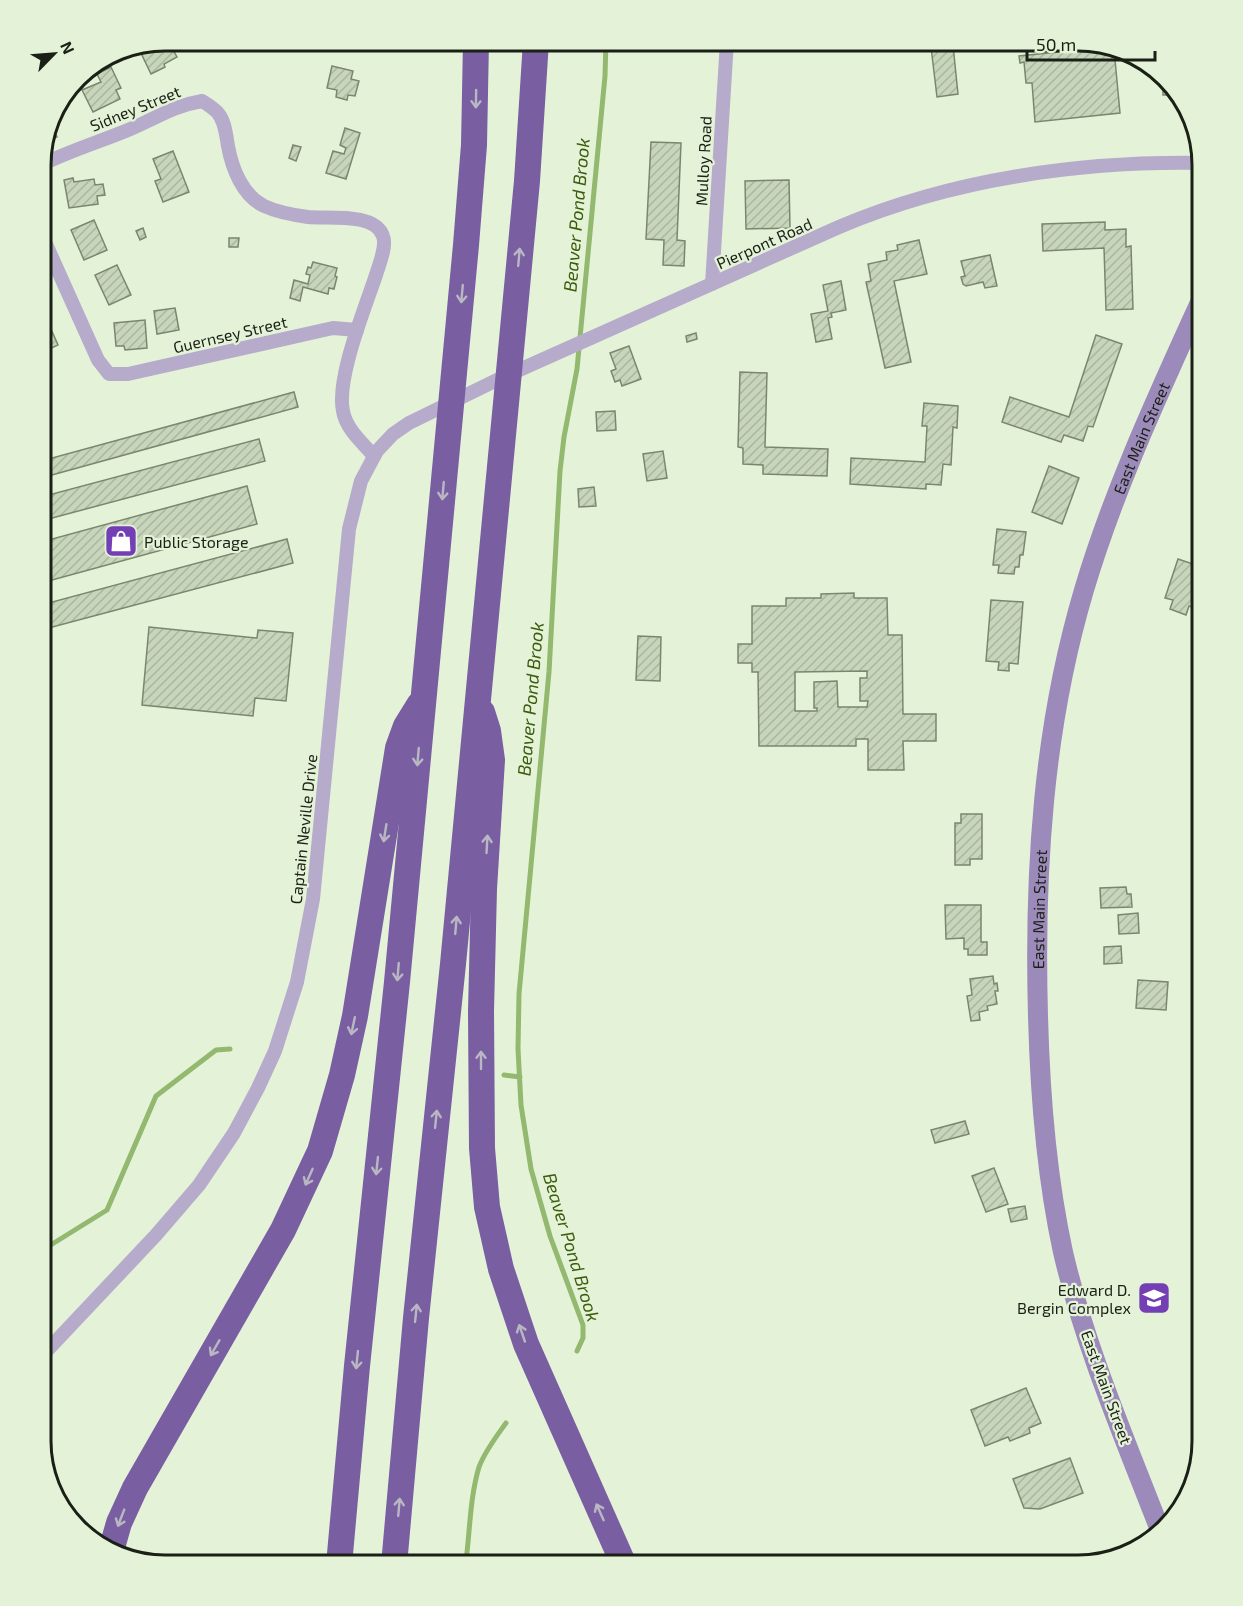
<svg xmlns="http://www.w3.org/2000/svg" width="1243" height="1606" font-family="'Exo 2',sans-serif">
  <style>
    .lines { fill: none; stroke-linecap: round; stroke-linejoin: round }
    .stream { stroke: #93b86f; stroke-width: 5 }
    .building { fill: url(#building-hatch); stroke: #7a876e; stroke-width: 1.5; fill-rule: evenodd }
    .street { stroke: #b7abcc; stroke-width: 14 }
    .secondary { stroke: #9c8abb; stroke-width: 20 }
    .highway { stroke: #795ea2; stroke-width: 26 }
    .oneway { stroke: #b9b7c2 }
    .labels { text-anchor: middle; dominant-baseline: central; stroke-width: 4.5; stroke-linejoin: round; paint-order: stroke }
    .street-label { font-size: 16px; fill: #1b2016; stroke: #e4f3d8 }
    .poi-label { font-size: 16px; fill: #1b2016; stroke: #e4f3d8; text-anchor: start }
    .water-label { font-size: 18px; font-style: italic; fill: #3b5c0d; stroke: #e4f3d8 }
    .rim { fill: none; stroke: #1b2016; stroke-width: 3 }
  </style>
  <defs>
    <pattern id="building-hatch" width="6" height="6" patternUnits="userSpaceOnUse" patternTransform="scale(1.5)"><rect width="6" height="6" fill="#c7d5ba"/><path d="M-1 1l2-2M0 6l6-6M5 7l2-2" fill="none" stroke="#aab79f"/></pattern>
  </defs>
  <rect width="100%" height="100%" fill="#e4f3d8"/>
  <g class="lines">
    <g class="stream">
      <path d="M504 1075 520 1077"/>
      <path d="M41 1251 107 1210 156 1096 216 1050 230 1049"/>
      <path d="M577 1351 583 1338V1325L550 1236 531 1169 521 1105 518 1049 519 994 549 672 560 471 564 437 577 369 605 76 606 41"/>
      <path d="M41 1406 47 1424 42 1446"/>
      <path d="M466 1561C470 1530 470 1497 479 1467 485 1451 496 1437 506 1423"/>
    </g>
  </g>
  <g class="building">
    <path d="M168 41 177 57 164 64 165 67 151 74 140 51 159 42Z"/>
    <path d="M953 45 958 94 937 97 931 47Z"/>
    <path d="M1108 47 1114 49 1120 113 1035 122 1032 83H1026L1024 62 1020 63 1019 56Z"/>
    <path d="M332 66 353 71 351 79 359 81 355 96 348 95 347 100 336 97 337 90 327 88Z"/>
    <path d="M111 67 121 88 116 90 120 99 93 112 82 90 101 82 97 74Z"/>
    <path d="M1163 81 1176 91V95H1163Z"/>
    <path d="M1182 97 1186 112 1181 111Z"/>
    <path d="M50 122 57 137 44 143Z"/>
    <path d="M345 128 360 133 346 179 326 173 333 151 344 154 346 148 340 145Z"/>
    <path d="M651 142 681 143 677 240 685 241 684 266 663 265 664 240 646 239Z"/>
    <path d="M293 145 301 147 296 161 289 158Z"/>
    <path d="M173 151 189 192 163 202 155 181 161 179 153 159Z"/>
    <path d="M73 178 74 182 94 179 95 185 103 184 105 195 97 196 98 204 69 208 64 180Z"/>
    <path d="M789 180 790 228 746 229 745 181Z"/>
    <path d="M94 220 107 250 84 260 71 230Z"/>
    <path d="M1105 222V230L1126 229V247L1131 246 1133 309 1106 310 1104 248 1043 251 1042 224Z"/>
    <path d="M143 228 146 237 140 240 136 231Z"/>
    <path d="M229 238H239L238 247H229Z"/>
    <path d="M919 240 927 274 894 281 911 362 885 368 866 282 871 281 868 264 887 260 886 252 898 250 897 245Z"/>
    <path d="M990 255 997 286 985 288 983 282 966 286 963 284 961 277 965 276 961 261Z"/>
    <path d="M313 262 337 268 335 276 337 277 334 289 329 288 328 294 303 287 300 301 290 298 294 280 308 284 310 275 306 274 308 267 311 268Z"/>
    <path d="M117 265 131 295 109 305 95 275Z"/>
    <path d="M841 281 846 310 831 313 832 317 828 318 832 339 816 342 811 314 828 311 823 285Z"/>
    <path d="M175 308 179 330 157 334 154 311Z"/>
    <path d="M41 318 46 329 50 327 58 345 41 353Z"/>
    <path d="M145 320 147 348 125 350 124 346H116L114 323Z"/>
    <path d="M696 333 697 339 687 342 686 336Z"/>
    <path d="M1096 335 1122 344 1093 427 1088 426 1083 441 1064 435 1061 442 1002 422 1010 397 1069 417Z"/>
    <path d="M629 346 641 379 622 386 620 380 615 382 611 371 616 369 610 353Z"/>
    <path d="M740 372 767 373 765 447 828 449 827 476 763 474V465L743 464V448L738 447Z"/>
    <path d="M294 392 298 407 41 478V461Z"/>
    <path d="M924 403 958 406 957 428 953 427 951 465 943 464 941 485 926 484V489L850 484 851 458 925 462 927 426H922Z"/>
    <path d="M615 411 616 430 597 431 596 412Z"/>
    <path d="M259 439 265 461 41 521V497Z"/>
    <path d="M663 451 667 478 647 481 643 454Z"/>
    <path d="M1049 466 1079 478 1062 524 1032 512Z"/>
    <path d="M247 486 257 524 41 583V542Z"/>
    <path d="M594 487 596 506 579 507 578 489Z"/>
    <path d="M997 529 1026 532 1023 555H1020L1019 567H1015L1014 574 998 573 999 565H993Z"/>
    <path d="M287 539 293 563 41 630V605Z"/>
    <path d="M1178 559 1202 567V584L1195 608 1189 606 1186 615 1170 609 1173 600 1165 598Z"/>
    <path d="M854 593V598H887L888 635H902L903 714H936V741H903L904 770H868V739H856V746H759L758 672H752V663H738V644H752V606H786V598H821V594ZM867 671V678H860V701H868L867 707H838L837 681 814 682V708H817V711H795V672Z"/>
    <path d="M991 600 1023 602 1018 664 1009 663V671L998 670 999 662 986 661Z"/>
    <path d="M149 627 257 638 258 630 293 633 286 701 255 698 253 716 142 705Z"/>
    <path d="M638 636 661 637 660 681 636 680Z"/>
    <path d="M961 814H982V859H970V865H955V823H961Z"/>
    <path d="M1126 887 1127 894H1131L1132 907 1101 908 1100 888Z"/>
    <path d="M945 905H981V942H987V955H968V949H964V938L946 939Z"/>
    <path d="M1202 908V916L1198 917 1197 909Z"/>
    <path d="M1138 913 1139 933 1119 934 1118 915Z"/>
    <path d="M1121 946 1122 963 1104 964V947Z"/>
    <path d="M993 976 994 984 997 983 998 991H995L997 1004 987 1006 988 1010 979 1012 980 1020 971 1021 967 996 972 995 970 979Z"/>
    <path d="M1138 980 1168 982 1166 1010 1136 1008Z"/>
    <path d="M965 1121 969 1134 935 1143 931 1130Z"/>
    <path d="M994 1168 1008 1204 986 1212 972 1176Z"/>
    <path d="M1025 1206 1027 1219 1011 1222 1008 1209Z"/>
    <path d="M1026 1388 1041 1423 1029 1428 1030 1433 1010 1441 1008 1437 985 1446 971 1410Z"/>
    <path d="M1070 1458 1083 1493 1040 1509 1024 1508 1013 1479Z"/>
  </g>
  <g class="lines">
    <g class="street">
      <path d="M41 165C69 151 99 142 128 130 155 119 172 106 202 101 207 104 213 108 217 112 225 120 226 135 228 146 232 168 242 195 264 206 277 212 293 215 308 217 328 219 375 212 383 236 387 246 379 265 376 275 365 308 336 379 343 411 346 429 362 442 374 456"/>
      <path d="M41 233 98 360 109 374H128L333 328 357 330"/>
      <path d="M712 284 727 41"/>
      <path d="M41 1357 156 1235 199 1185 234 1133 258 1088 275 1051 297 982 313 899 349 529 361 481 377 451 393 434 409 423 499 379 839 227C952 179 1080 161 1202 163"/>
    </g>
    <g class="secondary">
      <path id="s1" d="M1160 1530C1125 1439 1085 1347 1063 1252 1046 1174 1040 1095 1038 1016 1034 871 1043 728 1084 590 1114 489 1159 393 1202 298"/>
      <path d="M958 1565 1082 1564"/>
    </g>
    <g class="highway">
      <path d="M482 712 488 731 492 760 484 889 481 1011 482 1148 487 1207 501 1269 526 1344 624 1565"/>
      <path d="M111 1551 119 1523 135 1488 283 1230 320 1151 342 1075 355 1016 398 748 406 726 419 705"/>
      <path d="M339 1565 357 1366 397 982 466 245 474 145 476 41"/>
      <path d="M394 1565 416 1318 453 964 527 181 536 41"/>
    </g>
  </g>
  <defs><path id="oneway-shaft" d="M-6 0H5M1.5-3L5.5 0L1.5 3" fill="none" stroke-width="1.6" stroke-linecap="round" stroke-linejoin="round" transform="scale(1.5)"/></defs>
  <g class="oneway">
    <use href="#oneway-shaft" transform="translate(476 99) rotate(91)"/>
    <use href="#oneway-shaft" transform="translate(519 257) rotate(-85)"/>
    <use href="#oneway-shaft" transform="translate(462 294) rotate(95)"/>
    <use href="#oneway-shaft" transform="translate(443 491) rotate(95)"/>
    <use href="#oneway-shaft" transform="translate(418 757) rotate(95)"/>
    <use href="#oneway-shaft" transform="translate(385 833) rotate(99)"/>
    <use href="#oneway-shaft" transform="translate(487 844) rotate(-87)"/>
    <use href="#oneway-shaft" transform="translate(456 925) rotate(-85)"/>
    <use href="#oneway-shaft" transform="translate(398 972) rotate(95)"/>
    <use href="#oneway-shaft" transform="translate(353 1026) rotate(102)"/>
    <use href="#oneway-shaft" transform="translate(481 1060) rotate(-90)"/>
    <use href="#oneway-shaft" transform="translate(436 1119) rotate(-84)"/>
    <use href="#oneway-shaft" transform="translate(377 1166) rotate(96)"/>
    <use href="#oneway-shaft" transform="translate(309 1177) rotate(114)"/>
    <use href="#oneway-shaft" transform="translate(416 1313) rotate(-84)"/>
    <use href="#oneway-shaft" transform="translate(522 1333) rotate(-109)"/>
    <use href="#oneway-shaft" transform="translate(215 1348) rotate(120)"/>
    <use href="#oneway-shaft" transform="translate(357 1360) rotate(96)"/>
    <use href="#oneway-shaft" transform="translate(399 1507) rotate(-85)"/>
    <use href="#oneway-shaft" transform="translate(600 1512) rotate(-114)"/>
    <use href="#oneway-shaft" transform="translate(121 1518) rotate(111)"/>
  </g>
  <defs>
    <g id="shop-square" transform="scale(1.725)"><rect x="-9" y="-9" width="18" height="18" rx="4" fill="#743eb5" stroke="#e4f3d8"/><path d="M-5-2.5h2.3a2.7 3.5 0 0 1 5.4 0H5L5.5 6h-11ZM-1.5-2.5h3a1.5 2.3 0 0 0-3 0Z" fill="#fff"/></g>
    <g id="school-square" transform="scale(1.725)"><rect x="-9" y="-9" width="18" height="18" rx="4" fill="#743eb5" stroke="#e4f3d8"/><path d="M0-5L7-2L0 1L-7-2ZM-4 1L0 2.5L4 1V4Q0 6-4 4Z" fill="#fff"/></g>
  </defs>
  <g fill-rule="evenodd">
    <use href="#shop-square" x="121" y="541"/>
    <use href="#school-square" x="1154" y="1298"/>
  </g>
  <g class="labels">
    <g class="street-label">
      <text transform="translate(135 108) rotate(-22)">Sidney Street</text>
      <text transform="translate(703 161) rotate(-87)">Mulloy Road</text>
      <text transform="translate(764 243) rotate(-24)">Pierpont Road</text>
      <text transform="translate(230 334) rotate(-13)">Guernsey Street</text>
      <text stroke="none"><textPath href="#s1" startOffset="1125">East Main Street</textPath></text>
      <text transform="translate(303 829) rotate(-84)">Captain Neville Drive</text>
      <text stroke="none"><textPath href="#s1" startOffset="639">East Main Street</textPath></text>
      <text transform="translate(1107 1387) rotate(70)">East Main Street</text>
    </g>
    <g class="poi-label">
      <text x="144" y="541">Public Storage</text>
      <text x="1131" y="1289" text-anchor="end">Edward D.<tspan x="1131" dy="18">Bergin Complex</tspan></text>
    </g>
    <g class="water-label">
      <text transform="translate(576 215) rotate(-85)">Beaver Pond Brook</text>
      <text transform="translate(530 699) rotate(-85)">Beaver Pond Brook</text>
      <text transform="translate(572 1247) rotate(73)">Beaver Pond Brook</text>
    </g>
  </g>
  <path d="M0 0H1243V1606H0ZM165 51H1078A114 114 0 0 1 1192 165V1441A114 114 0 0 1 1078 1555H165A114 114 0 0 1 51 1441V165A114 114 0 0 1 165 51Z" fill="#e4f3d8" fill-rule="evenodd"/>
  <path class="rim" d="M165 51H1078A114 114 0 0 1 1192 165V1441A114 114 0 0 1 1078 1555H165A114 114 0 0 1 51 1441V165A114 114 0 0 1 165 51Z"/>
  <g transform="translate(54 54) rotate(65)" stroke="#e4f3d8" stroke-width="4.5" paint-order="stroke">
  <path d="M0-4.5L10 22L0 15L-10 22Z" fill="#1b2016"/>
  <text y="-9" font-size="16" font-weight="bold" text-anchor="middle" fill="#1b2016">N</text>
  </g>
  <path d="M1027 51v9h128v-9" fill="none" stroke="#1b2016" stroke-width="3"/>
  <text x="1036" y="51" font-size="18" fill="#1b2016" stroke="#e4f3d8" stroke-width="4.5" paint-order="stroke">50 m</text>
</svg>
